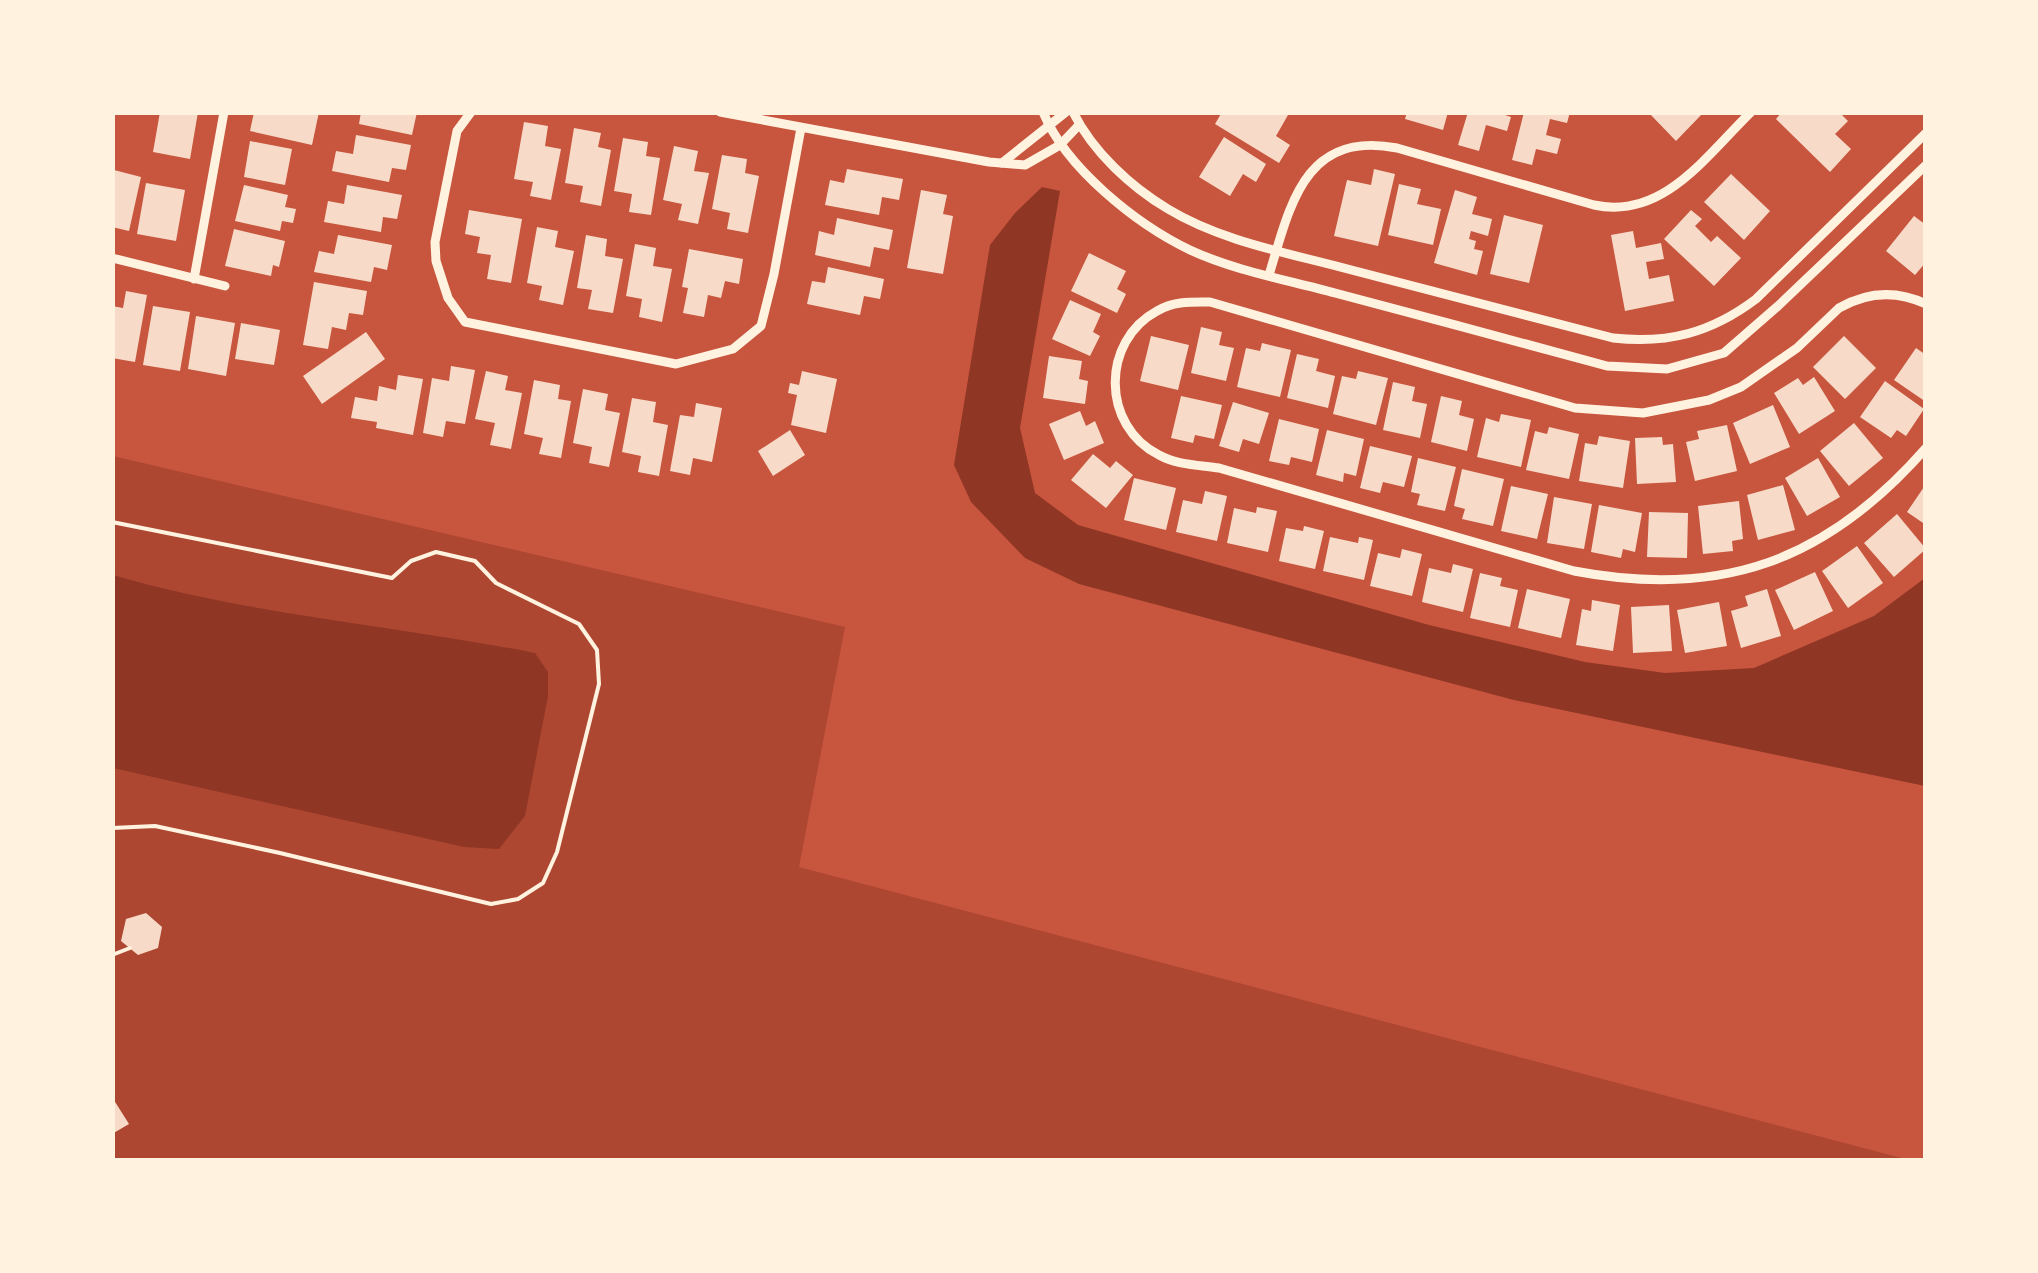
<svg xmlns="http://www.w3.org/2000/svg" width="2038" height="1273" font-family="Manrope,sans-serif">
  <style>
    .green { fill: #ae4732 }
    .water { fill: #8f3625 }
    .building { fill: #f7dbc8 }
    .lines { fill: none; stroke-linecap: round; stroke-linejoin: round }
    .path { stroke: #fff3e0; stroke-width: 4 }
    .minor { stroke: #fff3e0; stroke-width: 9 }
  </style>
  <rect width="100%" height="100%" fill="#c8553d"/>
  <path class="green" d="M113 456 845 627 799 867 1909 1160H113Z"/>
  <g class="water">
    <path d="M1042 187 1060 191 1020 428 1035 493 1078 525 1429 625 1585 662 1665 673 1754 668 1874 616 1925 578V786L1514 700 1079 584 1025 558 971 502 954 465 990 245 1015 213Z"/>
    <path d="M113 575C250 615 394 625 535 653L548 672V696L525 816 499 849 464 847 113 768Z"/>
  </g>
  <g class="building">
    <path d="M160 112H198L190 159 153 152Z"/>
    <path d="M254 112H319L312 145 250 131Z"/>
    <path d="M361 112H417L412 135 359 124Z"/>
    <path d="M1222 112 1288 115 1276 136 1290 145 1279 163 1215 124Z"/>
    <path d="M1407 112H1448L1443 130 1405 119Z"/>
    <path d="M1468 112H1496L1511 117 1507 131 1486 125 1479 151 1458 145Z"/>
    <path d="M1524 112H1570L1567 123 1550 119 1546 135 1561 139 1557 154 1536 149 1532 165 1512 160Z"/>
    <path d="M1648 112H1704L1676 141Z"/>
    <path d="M1782 112H1839L1848 121 1835 134 1851 149 1830 172 1776 119Z"/>
    <path d="M524 122 548 126 545 146 561 149 551 200 530 196 533 182 514 179Z"/>
    <path d="M574 128 601 133 598 147 611 150 601 206 580 202 583 186 565 183Z"/>
    <path d="M356 135 411 145 406 170 392 168 389 182 332 171 336 151 353 154Z"/>
    <path d="M1224 137 1266 164 1256 182 1243 174 1230 196 1199 177Z"/>
    <path d="M623 138 648 142 646 156 660 158 651 215 629 212 632 194 614 191Z"/>
    <path d="M250 141 292 149 285 185 244 177Z"/>
    <path d="M674 146 698 151 694 171 709 173 698 224 678 220 682 204 663 200Z"/>
    <path d="M722 155 747 159 745 173 759 176 748 233 727 229 730 213 712 209Z"/>
    <path d="M847 169 903 179 899 200 882 197 879 215 825 205 830 180 844 183Z"/>
    <path d="M1374 169 1395 174 1378 246 1334 236 1347 180 1371 185Z"/>
    <path d="M114 170 141 177 129 231 112 227Z"/>
    <path d="M1731 174 1770 211 1744 240 1704 202Z"/>
    <path d="M146 183 185 190 176 241 137 234Z"/>
    <path d="M1399 184 1421 189 1417 204 1441 209 1433 245 1388 235Z"/>
    <path d="M244 185 288 195 285 207 296 209 293 223 282 221 280 231 235 221Z"/>
    <path d="M347 185 402 195 397 219 383 217 381 232 324 222 328 201 344 204Z"/>
    <path d="M921 190 947 195 943 214 953 216 943 274 907 268Z"/>
    <path d="M1455 190 1477 197 1472 214 1492 219 1488 236 1471 231 1469 239 1476 241 1474 249 1483 251 1477 275 1434 263Z"/>
    <path d="M469 210 522 219 511 283 487 279 491 255 477 253 480 237 465 234Z"/>
    <path d="M1691 210 1702 219 1695 226 1711 242 1717 236 1741 258 1714 286 1664 239Z"/>
    <path d="M1504 215 1543 225 1529 283 1490 274Z"/>
    <path d="M1914 216 1926 225V262L1915 275 1886 251Z"/>
    <path d="M837 218 893 230 889 250 874 247 870 267 815 255 819 231 834 235Z"/>
    <path d="M537 227 558 231 555 247 574 251 563 305 539 300 542 286 527 283Z"/>
    <path d="M234 229 285 241 279 267 273 265 271 276 225 266Z"/>
    <path d="M1633 231 1636 248 1661 243 1664 259 1646 262 1649 279 1669 275 1674 301 1625 311 1611 235Z"/>
    <path d="M338 235 392 245 387 270 374 267 371 282 314 272 319 251 334 254Z"/>
    <path d="M586 235 607 239 605 256 623 259 613 313 588 309 592 290 577 288Z"/>
    <path d="M635 244 656 248 653 266 672 269 662 322 639 317 642 299 626 296Z"/>
    <path d="M689 249 743 259 739 284 725 281 721 298 708 295 704 317 683 313 688 288 682 287Z"/>
    <path d="M1089 253 1126 271 1117 289 1126 294 1117 313 1071 291Z"/>
    <path d="M828 267 884 279 880 299 864 296 860 315 807 304 812 281 825 283Z"/>
    <path d="M314 282 367 291 363 315 349 313 346 330 332 327 328 349 303 345Z"/>
    <path d="M126 291 147 295 135 362 112 358V306L123 308Z"/>
    <path d="M1070 300 1101 314 1093 332 1100 336 1090 356 1052 339Z"/>
    <path d="M153 306 190 312 180 371 143 365Z"/>
    <path d="M196 316 235 323 226 376 188 369Z"/>
    <path d="M241 323 280 330 274 365 235 359Z"/>
    <path d="M1201 327 1222 332 1219 345 1234 348 1226 381 1191 373Z"/>
    <path d="M366 332 385 359 322 404 303 376Z"/>
    <path d="M1151 336 1189 345 1178 390 1140 381Z"/>
    <path d="M1844 336 1876 368 1845 399 1813 367Z"/>
    <path d="M1262 343 1291 350 1280 397 1237 387 1246 348 1260 351Z"/>
    <path d="M1916 348 1926 355V402L1894 380Z"/>
    <path d="M1297 354 1319 359 1316 371 1335 376 1328 408 1287 398Z"/>
    <path d="M1049 356 1082 361 1079 379 1088 381 1085 404 1043 398Z"/>
    <path d="M451 366 475 370 465 424 446 421 443 437 423 433 432 378 449 381Z"/>
    <path d="M486 371 508 376 505 390 522 393 511 449 490 445 495 423 475 419Z"/>
    <path d="M802 371 837 379 826 433 791 425 797 395 788 393 790 383 799 385Z"/>
    <path d="M1358 371 1388 378 1376 425 1333 414 1342 376 1356 379Z"/>
    <path d="M398 375 423 379 413 435 376 428 377 422 351 418 355 397 377 401 379 386 396 390Z"/>
    <path d="M1814 377 1835 411 1799 434 1774 393 1798 378 1803 385Z"/>
    <path d="M534 380 560 385 558 399 571 401 561 458 539 454 543 438 524 434Z"/>
    <path d="M1885 381 1924 409 1906 436 1897 430 1891 438 1860 417Z"/>
    <path d="M1393 382 1415 387 1412 401 1427 404 1420 438 1383 430Z"/>
    <path d="M583 389 608 394 605 410 620 413 609 467 589 463 592 447 573 443Z"/>
    <path d="M1181 396 1222 405 1214 439 1195 435 1193 443 1171 438Z"/>
    <path d="M1441 396 1462 401 1459 415 1474 419 1467 451 1431 442Z"/>
    <path d="M632 398 656 402 653 422 668 425 659 476 638 472 641 456 622 452Z"/>
    <path d="M1233 402 1269 413 1259 444 1243 439 1239 452 1219 446Z"/>
    <path d="M696 403 722 408 712 462 693 458 690 475 670 471 680 415 694 417Z"/>
    <path d="M1773 405 1790 447 1750 464 1733 423Z"/>
    <path d="M1080 411 1086 426 1095 421 1104 443 1064 460 1049 424Z"/>
    <path d="M1501 414 1531 420 1521 467 1477 457 1486 418 1499 422Z"/>
    <path d="M1279 419 1319 429 1312 462 1291 457 1289 465 1269 461Z"/>
    <path d="M1854 423 1883 458 1849 486 1820 451Z"/>
    <path d="M1727 425 1737 471 1695 481 1686 442 1699 439 1697 431Z"/>
    <path d="M1549 427 1579 434 1569 479 1526 470 1535 431 1547 434Z"/>
    <path d="M790 430 805 455 773 476 758 451Z"/>
    <path d="M1327 430 1364 439 1356 476 1344 473 1343 482 1316 475Z"/>
    <path d="M1599 436 1630 441 1623 488 1579 481 1585 443 1597 445Z"/>
    <path d="M1662 437 1663 445 1673 444 1676 482 1637 484 1635 438Z"/>
    <path d="M1370 446 1412 456 1404 487 1383 482 1380 493 1360 488Z"/>
    <path d="M1093 454 1110 468 1116 461 1133 475 1106 508 1071 480Z"/>
    <path d="M1418 458 1456 467 1445 511 1417 505 1420 494 1411 492Z"/>
    <path d="M1818 458 1840 497 1807 516 1785 478Z"/>
    <path d="M1462 469 1504 479 1493 526 1462 519 1465 509 1454 506Z"/>
    <path d="M1134 478 1176 488 1166 530 1124 520Z"/>
    <path d="M1926 484V525L1907 512Z"/>
    <path d="M1783 485 1795 530 1758 540 1747 495Z"/>
    <path d="M1511 486 1548 494 1537 539 1501 531Z"/>
    <path d="M1205 491 1227 496 1217 541 1176 532 1183 500 1202 504Z"/>
    <path d="M1554 497 1592 504 1584 549 1547 543Z"/>
    <path d="M1739 501 1743 539 1732 541 1733 551 1703 554 1698 506Z"/>
    <path d="M1599 505 1642 513 1635 552 1623 549 1621 558 1591 552Z"/>
    <path d="M1257 507 1277 511 1268 552 1227 543 1234 508 1256 513Z"/>
    <path d="M1649 512 1688 513 1687 558 1647 557Z"/>
    <path d="M1897 514 1926 549 1894 577 1864 543Z"/>
    <path d="M1304 526 1324 531 1315 569 1279 561 1286 528 1303 531Z"/>
    <path d="M1330 537 1358 543 1359 537 1373 540 1364 580 1323 571Z"/>
    <path d="M1857 546 1883 583 1848 608 1822 571Z"/>
    <path d="M1402 549 1422 554 1412 596 1370 586 1378 553 1400 558Z"/>
    <path d="M1453 564 1473 569 1463 612 1422 602 1429 568 1451 573Z"/>
    <path d="M1815 572 1833 611 1794 630 1775 590Z"/>
    <path d="M1480 573 1502 578 1500 586 1518 590 1510 627 1470 618Z"/>
    <path d="M1527 589 1570 599 1561 638 1518 628Z"/>
    <path d="M1767 589 1781 636 1741 648 1731 611 1748 606 1745 596Z"/>
    <path d="M1592 600 1620 605 1613 651 1576 645 1582 609 1591 611Z"/>
    <path d="M1719 602 1727 646 1685 653 1677 610Z"/>
    <path d="M1669 605 1672 651 1633 653 1631 607Z"/>
    <path d="M146 913 162 927 158 948 138 955 121 941 126 919Z"/>
    <path d="M112 1097 129 1124 112 1134Z"/>
  </g>
  <g class="lines">
    <g class="path">
      <path d="M112 522 392 578 411 561 436 552 475 561 496 583 579 624 597 650 599 684 557 852 543 883 518 899 491 904 280 853 155 826 112 828"/>
      <path d="M112 955 130 948"/>
    </g>
    <g class="minor">
      <path d="M471 112 457 131 435 242 436 261 448 298 465 322 676 364 733 349 761 326 774 274 801 128"/>
      <path d="M720 112 989 162 1025 165 1060 145 1079 125"/>
      <path d="M1043 112C1066 168 1136 224 1190 250 1235 271 1288 280 1335 293 1426 317 1516 341 1607 366L1667 369 1724 353 1778 306 1926 165"/>
      <path d="M1073 112C1093 152 1131 187 1168 209 1219 240 1283 252 1340 267 1431 290 1522 314 1613 338 1668 344 1711 333 1756 299L1926 133"/>
      <path d="M1002 163 1066 112"/>
      <path d="M112 258 225 286"/>
      <path d="M1269 275C1290 206 1304 130 1397 148L1594 205C1663 220 1706 156 1751 112"/>
      <path d="M194 279 224 112"/>
      <path d="M1926 304C1896 290 1867 292 1839 308L1797 348 1741 387 1709 400 1643 413 1575 408 1210 302C1191 302 1174 301 1157 311 1101 341 1101 426 1159 455 1177 465 1199 465 1219 468L1574 571C1722 599 1827 561 1926 448"/>
    </g>
  </g>
  <rect width="2038" height="1273" fill="none" stroke="#fff3e0" stroke-width="230"/>
</svg>
